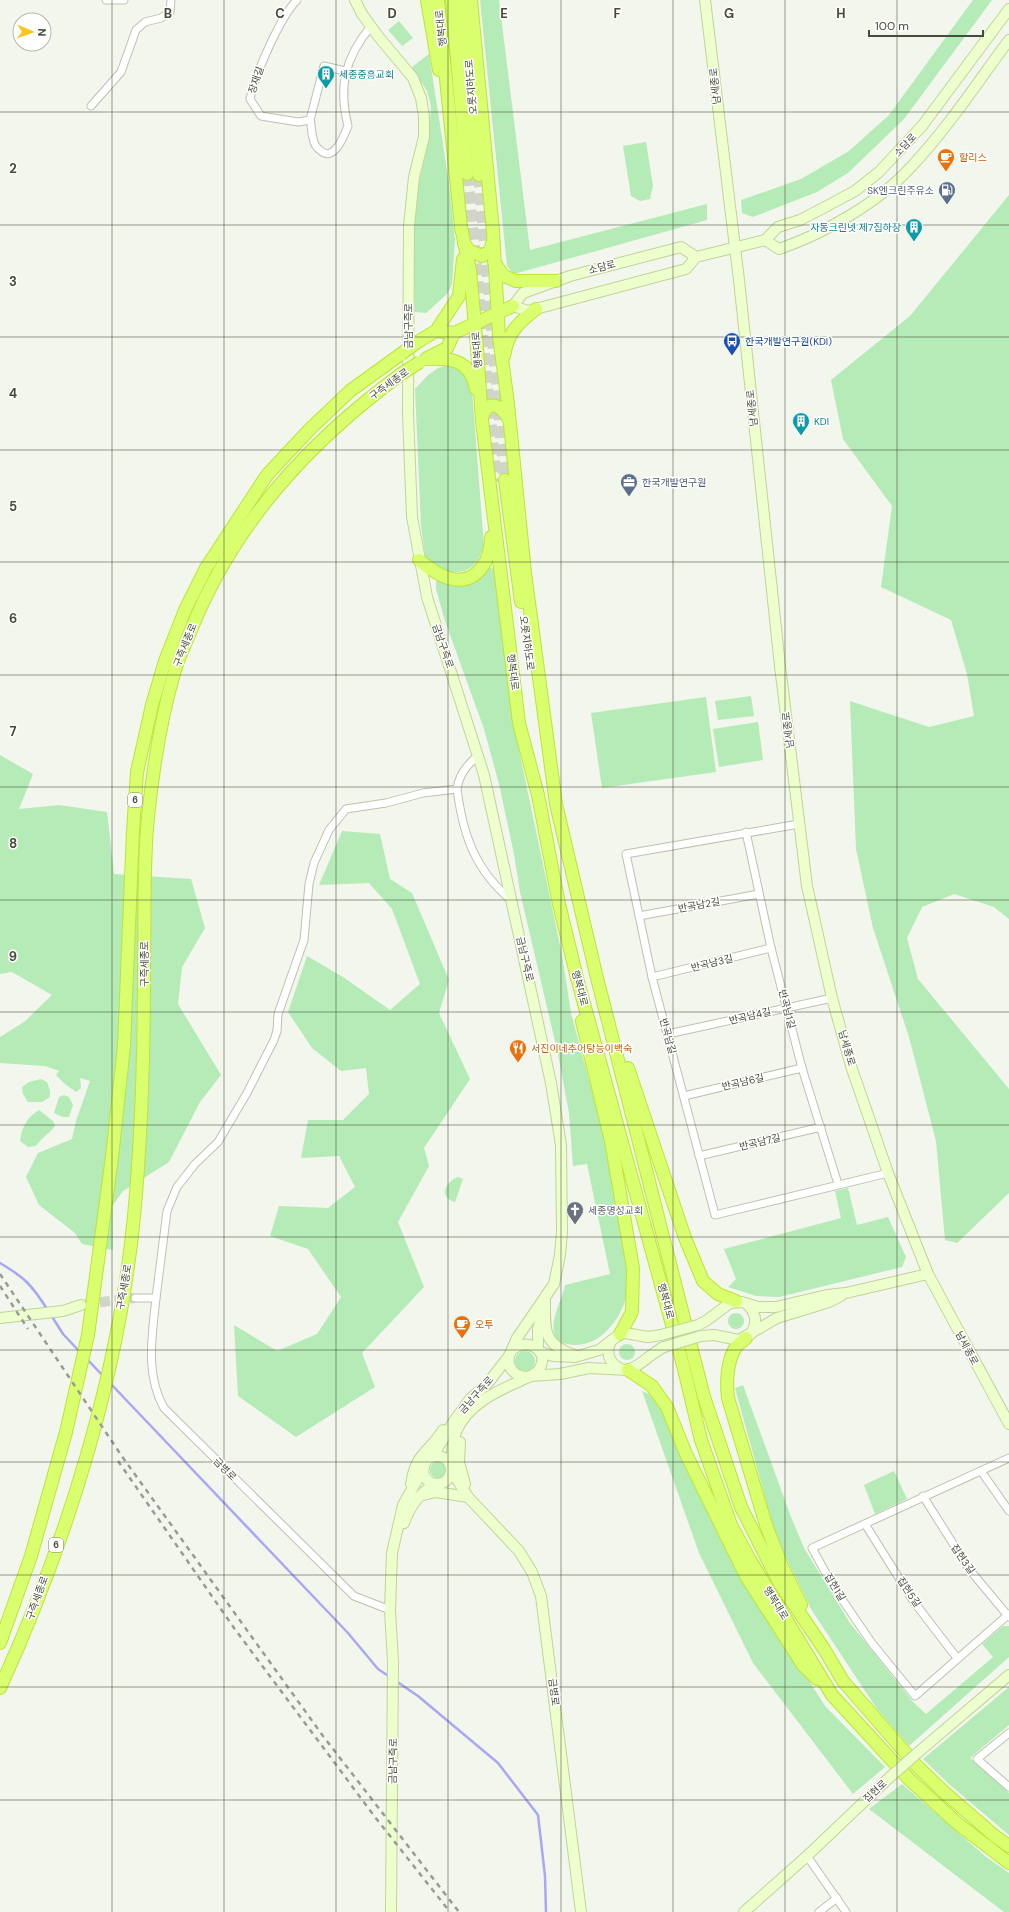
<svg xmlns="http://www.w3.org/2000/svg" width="1009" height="1912" font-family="'DM Sans','Noto Sans KR',sans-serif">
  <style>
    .green { fill: #b4ebb6 }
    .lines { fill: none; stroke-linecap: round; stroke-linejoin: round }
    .stream { stroke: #a8a8f3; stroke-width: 2.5 }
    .secondary-tunnel { stroke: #d1d4c8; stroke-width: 10; stroke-dasharray: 10 5; stroke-linecap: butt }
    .highway-tunnel { stroke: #d1d4c8; stroke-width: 12; stroke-dasharray: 12 6; stroke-linecap: butt }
    .street-casing { stroke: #bdc2ae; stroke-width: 9 }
    .secondary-casing { stroke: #c0d498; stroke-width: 12 }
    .highway-casing { stroke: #bde339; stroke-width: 14 }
    .street { stroke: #fff; stroke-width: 7 }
    .secondary { stroke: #edffcd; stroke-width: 10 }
    .highway { stroke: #d9ff6e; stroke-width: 12 }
    .rail { stroke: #9a9a9a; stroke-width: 2.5; stroke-dasharray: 5 5; stroke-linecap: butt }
    .secondary-bridge-casing { stroke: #c0d498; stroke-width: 12; stroke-linecap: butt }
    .highway-bridge-casing { stroke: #bde339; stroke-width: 14; stroke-linecap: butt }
    .secondary-bridge { stroke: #edffcd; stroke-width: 10 }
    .highway-bridge { stroke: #d9ff6e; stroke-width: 12 }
    .grid { fill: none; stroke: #474b39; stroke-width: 1; stroke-opacity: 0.55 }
    .labels { text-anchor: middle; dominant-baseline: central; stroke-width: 3; stroke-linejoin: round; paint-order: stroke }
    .shield { fill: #fff; stroke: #7e8174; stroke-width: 1 }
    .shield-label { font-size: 9px; font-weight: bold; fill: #474b39 }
    .street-label { font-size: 10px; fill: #474b39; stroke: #fff }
    .culture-label { font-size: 10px; fill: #0d838f; stroke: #fff; text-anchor: start }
    .food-label { font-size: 10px; fill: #c56008; stroke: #fff; text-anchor: start }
    .service-label { font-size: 10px; fill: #4e5e75; stroke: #fff; text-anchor: end }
    .transit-label { font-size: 10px; fill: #164399; stroke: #fff; text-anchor: start }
    .worship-label { font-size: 10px; fill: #5b616d; stroke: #fff; text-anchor: start }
    .grid-label { font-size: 13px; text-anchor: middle; font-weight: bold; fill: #474b39; stroke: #fff; stroke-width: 3; stroke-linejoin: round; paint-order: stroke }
  </style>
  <rect width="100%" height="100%" fill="#f3f6ec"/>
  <g class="green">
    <path d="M480 0H499L530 250 707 204V220L514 274 507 266Z"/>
    <path d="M973 0H992L904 119 848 173 817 192 753 217 742 213 741 200 801 179 849 151 889 115Z"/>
    <path d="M399 21 413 38 402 46 388 30Z"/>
    <path d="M429 54 449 183 455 240 452 284 447 294 426 313 415 312 413 242 418 187 429 140 431 106 427 91 412 67Z"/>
    <path d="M646 142 653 186 650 199 640 201 631 196 623 146Z"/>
    <path d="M1009 195V919L994 907 954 894 922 907 907 938 918 979 1009 1089V1193L957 1243 945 1240 936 1141 909 1037 873 928 856 849 850 701 929 727 974 716 967 674 951 620 881 587 892 506 843 439 831 380 910 316Z"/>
    <path d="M449 365 465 371 472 391 484 546 478 560 472 567 464 571 449 574 426 562 421 526 415 389 428 375 438 368Z"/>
    <path d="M488 567 494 569 516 736 562 955 571 1013 604 1136 629 1279C629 1310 602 1352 567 1344 561 1343 556 1340 554 1333 551 1316 562 1301 565 1285L610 1274 587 1164 573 1166 569 1113 558 1054 520 892 514 854 499 784 484 729 445 621 436 589V581L441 578 450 581Z"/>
    <path d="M751 696 754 716 718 720 715 701Z"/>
    <path d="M706 697 716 772 602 788 591 713Z"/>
    <path d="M758 722 763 760 719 767 713 729Z"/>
    <path d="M0 755 33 774 19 809 59 805 107 812 114 874 191 879 205 928 182 967 178 1004 221 1075 200 1102 169 1162 123 1191 113 1205V1250L82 1244 75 1233 39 1205 26 1177 38 1153 72 1139 76 1121 90 1081 80 1078 81 1088 76 1092 65 1084 56 1075 59 1071 45 1066 0 1063V1037L24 1022 52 995 12 972 0 974Z"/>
    <path d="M342 831 380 834 390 879 412 893 449 980 439 1013 470 1079 424 1148 429 1166 398 1222 424 1287 362 1353 375 1387 296 1437 238 1396 234 1325 277 1351 317 1334 341 1297 308 1249 270 1236 279 1206 328 1208 355 1187 339 1156 301 1158 308 1120H343L369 1094 366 1068 341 1071 312 1048 288 1012 307 956 343 977 390 1010 420 984 392 909 369 883 319 885Z"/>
    <path d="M41 1079 47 1082 50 1091V1097L42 1102H28L23 1094 22 1087 29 1082Z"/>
    <path d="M64 1095 69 1097 73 1105 69 1117H63L54 1113 59 1097Z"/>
    <path d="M39 1110 53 1121 55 1126C49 1134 42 1137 36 1146L28 1147 20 1141C22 1126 27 1118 39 1110Z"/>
    <path d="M458 1177 463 1179 455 1202C438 1197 445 1182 458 1177Z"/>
    <path d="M848 1188 857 1225 888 1217 906 1257 902 1267 779 1297 756 1296 728 1287 736 1279 724 1249 841 1218 835 1191Z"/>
    <circle cx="736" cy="1321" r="8"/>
    <circle cx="627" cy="1352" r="8"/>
    <circle cx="525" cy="1361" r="10"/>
    <path d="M743 1385 791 1517 804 1548 850 1623 913 1702 926 1714 993 1657 982 1644 1003 1626H1009V1657L909 1746 877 1709 811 1609 776 1537 735 1388Z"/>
    <path d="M642 1391 649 1394 665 1414 749 1586 825 1706 885 1767 853 1794 753 1663 699 1553Z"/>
    <circle cx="438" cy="1470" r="8"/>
    <path d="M894 1471 907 1499 875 1514 864 1485Z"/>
    <path d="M1009 1687V1725L970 1758 1009 1793V1835L949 1784 923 1759Z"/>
    <path d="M902 1784 985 1856 1009 1873V1912H1004L869 1809Z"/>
  </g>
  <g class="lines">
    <g class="stream">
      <path d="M0 1263C24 1277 32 1285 47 1309"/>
      <path d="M51 1315 63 1334 80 1352"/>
      <path d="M86 1358 103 1376"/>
      <path d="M110 1383 348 1633 378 1669 390 1677"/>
      <path d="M396 1681 418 1696 498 1763 538 1815 545 1876 546 1912"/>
    </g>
    <path class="secondary-tunnel" d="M85 1304 135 1298"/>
    <g class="highway-tunnel">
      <path d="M467 174 496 482"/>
      <path d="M479 175 505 480"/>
    </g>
    <g class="street-casing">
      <g id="street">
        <path d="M106 0H124"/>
        <path d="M297 0C280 17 255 75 250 99L261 116 298 122 310 120 324 66 345 71"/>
        <path d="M91 106 121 72 136 30 145 22 161 18 170 12 171 0"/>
        <path d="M310 120C312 126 311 132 313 138 314 144 316 148 321 151 334 162 344 136 348 126 338 86 345 58 371 26"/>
        <path d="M457 789C459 774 467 764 479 755"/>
        <path d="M799 824 626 854 652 977 715 1215 888 1173"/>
        <path d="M746 832 771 948 802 1068 838 1184"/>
        <path d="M639 916 759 894"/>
        <path d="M652 977 771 948"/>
        <path d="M668 1034 832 998"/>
        <path d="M684 1096 802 1068"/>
        <path d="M699 1156 821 1127"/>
        <path d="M135 1298H156C152 1336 145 1374 164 1408L354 1596 390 1610"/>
        <path d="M156 1298 167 1211 177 1187 195 1164 218 1142 247 1093 274 1040 277 1031 278 1014 304 940 309 884 314 863 329 830 346 809 386 803 423 793 457 789C463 835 475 870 511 900"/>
        <path d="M1009 1458 812 1548 833 1586 871 1642 915 1696 1009 1614"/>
        <path d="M981 1471 1009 1511"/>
        <path d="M923 1496 969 1569 1009 1617"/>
        <path d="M865 1524 914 1602 957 1658"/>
        <path d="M1009 1733 977 1759 1009 1787"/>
        <path d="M807 1856 846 1912"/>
        <path d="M819 1912 837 1898"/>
      </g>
    </g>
    <g class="secondary-casing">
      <g id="secondary">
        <path d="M355 0 362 14 378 36 413 78 421 98 424 116V137L414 177 409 226 408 413 412 517 427 597 484 775 551 1083 561 1145 562 1232 560 1255 554 1284 517 1338 509 1356 488 1383 470 1399 452 1424 433 1456"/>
        <path d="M705 0 739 280 780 666 807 886 832 998 851 1066 888 1173 928 1274 1009 1424"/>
        <path d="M765 240 779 249C823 234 878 203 910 168 947 129 977 83 1009 40"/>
        <path d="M696 257 681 247 570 276 523 293 513 306 528 311 686 269 696 257 765 240 778 227 800 220 827 206 855 191 879 172 922 126 1009 9"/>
        <path d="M545 1300C545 1329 542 1344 574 1355"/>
        <path d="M748 1305C756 1314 758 1323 751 1334"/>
        <path d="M0 1318 63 1311 81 1305"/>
        <path d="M698 1325 706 1321 730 1303 742 1302 758 1307H776L827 1295 846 1293 928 1274"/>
        <path d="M701 1336 714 1335 739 1340 777 1318 829 1302 841 1296"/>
        <path d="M611 1341C605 1353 609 1363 621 1369"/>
        <path d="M538 1350V1329L541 1316"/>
        <path d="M540 1352 553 1356 575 1357 599 1350 620 1334 625 1333 648 1337 661 1335"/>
        <path d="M509 1356C507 1368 515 1377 528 1377"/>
        <path d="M530 1376 560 1374 589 1368 628 1370C641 1366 651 1353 664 1347"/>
        <path d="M460 1442 459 1462 465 1484"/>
        <circle cx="437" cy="1470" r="14"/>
        <path d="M451 1465C452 1454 452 1442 456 1432 467 1405 495 1392 520 1381 527 1377 536 1376 540 1368 550 1349 525 1337 512 1350"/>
        <path d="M451 1470 468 1497 519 1551 532 1572 541 1596 581 1912"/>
        <path d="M411 1484C416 1452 428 1454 443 1430"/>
        <path d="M423 1495 436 1492 468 1497"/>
        <path d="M404 1523C410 1506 420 1492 436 1484"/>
        <path d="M922 1749 1009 1675"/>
        <path d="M391 1912 393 1662 390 1610 392 1553 403 1505 424 1468"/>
        <path d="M744 1912 807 1856 890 1777"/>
      </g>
    </g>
    <g class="highway-casing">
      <g id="highway">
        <path d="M427 0 439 70"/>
        <path d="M438 0 461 227 470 270 477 348 482 421 519 723 538 795 559 904 577 978 683 1365 701 1440 731 1525 750 1560 832 1695 909 1779 957 1823 1009 1863"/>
        <path d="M452 0 467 174"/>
        <path d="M463 0 479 175"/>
        <path d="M471 0 493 231 499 336 508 404 525 573 556 804 596 974 704 1397 741 1507 780 1584 824 1649 843 1681 916 1765 944 1792 996 1837 1009 1846"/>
        <path d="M464 244 470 251 482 256 490 251 493 241"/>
        <path d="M494 262 504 276 516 281H556"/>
        <path d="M436 331 459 296 463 259"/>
        <path d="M419 341 436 331 454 333 513 306"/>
        <path d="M504 356C508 332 518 323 536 309"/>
        <path d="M427 358 447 348 454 333"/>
        <path d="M426 359C451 358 470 359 476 389"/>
        <path d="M482 419C486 398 502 404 509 420"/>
        <path d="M505 480 521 602"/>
        <path d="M419 560C429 568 439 576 452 579 478 584 491 559 491 537"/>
        <path d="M582 1021 611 1141 633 1268 632 1312 620 1334"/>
        <path d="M628 1068 685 1238 703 1281 718 1294 736 1301"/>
        <path d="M746 1338C743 1341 738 1344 736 1347 727 1360 726 1383 728 1398L766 1525 781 1564 801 1605"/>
        <path d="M628 1370 652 1386 667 1407 686 1454 746 1576 803 1665 817 1679"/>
        <path d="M0 1643 31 1556 66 1432 88 1335 112 1157 124 1046 133 831 137 772 152 705 165 661 185 610 206 568 267 475 309 430 350 391 401 354"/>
        <path d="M0 1688C66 1544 119 1375 134 1216 142 1134 144 1050 144 967 145 917 143 866 148 817 153 768 161 717 175 670 179 656 186 643 191 630 234 523 309 442 401 374"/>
      </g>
    </g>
    <use href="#street" class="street"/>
    <use href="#secondary" class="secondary"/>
    <use href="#highway" class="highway"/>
    <g class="rail">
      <path d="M0 1274 121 1455 323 1736 459 1912"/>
      <path d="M0 1286 28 1329"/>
      <path d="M118 1461 234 1628 375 1817 450 1912"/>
    </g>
    <g class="secondary-bridge-casing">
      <g id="secondary-bridge">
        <path d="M661 1335 698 1325"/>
        <path d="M664 1347 701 1336"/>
        <path d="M890 1777 922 1749"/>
      </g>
    </g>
    <g class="highway-bridge-casing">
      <g id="highway-bridge">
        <path d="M401 354 419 341"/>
        <path d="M401 374 420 362"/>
      </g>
    </g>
    <use href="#secondary-bridge" class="secondary-bridge"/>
    <use href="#highway-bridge" class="highway-bridge"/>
  </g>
  <path class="grid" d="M112 0V1912M224 0V1912M336 0V1912M448 0V1912M561 0V1912M673 0V1912M785 0V1912M897 0V1912M0 112H1009M0 225H1009M0 337H1009M0 450H1009M0 562H1009M0 675H1009M0 787H1009M0 900H1009M0 1012H1009M0 1125H1009M0 1237H1009M0 1350H1009M0 1462H1009M0 1575H1009M0 1687H1009M0 1800H1009"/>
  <defs>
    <g id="building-pin" transform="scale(0.9)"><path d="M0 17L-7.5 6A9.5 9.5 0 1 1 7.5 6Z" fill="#0f9aa8" stroke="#fff"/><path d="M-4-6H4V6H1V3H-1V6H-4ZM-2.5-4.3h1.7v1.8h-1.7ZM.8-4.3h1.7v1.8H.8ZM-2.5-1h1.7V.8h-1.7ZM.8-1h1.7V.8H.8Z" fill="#fff"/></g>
    <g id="cafe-pin" transform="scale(0.9)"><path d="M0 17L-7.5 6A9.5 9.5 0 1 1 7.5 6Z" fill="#e8710a" stroke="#fff"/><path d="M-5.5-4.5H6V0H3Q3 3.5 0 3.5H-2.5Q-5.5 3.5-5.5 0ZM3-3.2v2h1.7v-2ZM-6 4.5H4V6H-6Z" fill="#fff"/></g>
    <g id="fuel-pin" transform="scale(0.9)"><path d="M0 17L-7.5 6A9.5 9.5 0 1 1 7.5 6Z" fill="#5c6f8a" stroke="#fff"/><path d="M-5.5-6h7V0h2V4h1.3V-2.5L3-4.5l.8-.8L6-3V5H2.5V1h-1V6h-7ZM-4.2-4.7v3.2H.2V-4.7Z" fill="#fff"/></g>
    <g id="bus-pin" transform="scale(0.9)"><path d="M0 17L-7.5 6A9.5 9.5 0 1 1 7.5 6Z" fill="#1a4fb4" stroke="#fff"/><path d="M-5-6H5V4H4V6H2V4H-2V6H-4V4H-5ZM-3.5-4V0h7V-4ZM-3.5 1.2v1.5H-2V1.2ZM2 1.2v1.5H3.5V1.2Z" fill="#fff"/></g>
    <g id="office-pin" transform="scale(0.9)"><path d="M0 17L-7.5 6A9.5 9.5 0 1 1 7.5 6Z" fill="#5c6f8a" stroke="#fff"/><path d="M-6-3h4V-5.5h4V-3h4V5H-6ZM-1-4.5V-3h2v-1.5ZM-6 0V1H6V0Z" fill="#fff"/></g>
    <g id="restaurant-pin" transform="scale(0.9)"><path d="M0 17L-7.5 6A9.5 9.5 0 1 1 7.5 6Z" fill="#e8710a" stroke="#fff"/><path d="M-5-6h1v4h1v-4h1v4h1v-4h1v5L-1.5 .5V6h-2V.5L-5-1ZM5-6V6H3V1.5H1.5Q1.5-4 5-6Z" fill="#fff"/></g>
    <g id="church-pin" transform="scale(0.9)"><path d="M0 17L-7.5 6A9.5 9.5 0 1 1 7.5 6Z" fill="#6b7280" stroke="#fff"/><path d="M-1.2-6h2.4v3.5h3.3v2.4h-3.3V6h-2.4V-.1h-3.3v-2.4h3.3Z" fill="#fff"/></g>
  </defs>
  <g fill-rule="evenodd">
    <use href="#building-pin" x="326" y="74"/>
    <use href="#cafe-pin" x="946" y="157"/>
    <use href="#fuel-pin" x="947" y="190"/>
    <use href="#building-pin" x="914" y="227"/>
    <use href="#bus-pin" x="732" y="341"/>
    <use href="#building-pin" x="801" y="421"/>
    <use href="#office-pin" x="629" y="482"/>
    <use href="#restaurant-pin" x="518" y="1048"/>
    <use href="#church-pin" x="575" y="1210"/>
    <use href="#cafe-pin" x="462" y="1324"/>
  </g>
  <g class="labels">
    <g class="shield">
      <rect x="128" y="793" width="14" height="14" rx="3"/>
      <rect x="49" y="1538" width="14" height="14" rx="3"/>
    </g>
    <g class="shield-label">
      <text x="135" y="800">6</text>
      <text x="56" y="1545">6</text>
    </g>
    <g class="street-label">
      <text transform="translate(441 28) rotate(-96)">행복대로</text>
      <text transform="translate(256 80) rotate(-71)">장재길</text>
      <text transform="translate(715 86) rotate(-96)">남세종로</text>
      <text transform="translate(471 87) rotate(-95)">오롯지하도로</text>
      <text transform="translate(905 145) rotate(-47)">소담로</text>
      <text transform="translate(602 267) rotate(-15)">소담로</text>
      <text transform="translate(408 326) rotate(-90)">금남구즉로</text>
      <text transform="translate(477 350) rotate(-95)">행복대로</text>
      <text transform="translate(389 384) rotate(-36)">구즉세종로</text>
      <text transform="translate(752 408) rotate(-96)">남세종로</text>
      <text transform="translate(527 643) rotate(82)">오롯지하도로</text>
      <text transform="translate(185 645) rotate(-68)">구즉세종로</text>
      <text transform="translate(443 646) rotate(71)">금남구즉로</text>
      <text transform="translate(513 672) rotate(83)">행복대로</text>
      <text transform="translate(788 730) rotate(-97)">남세종로</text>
      <text transform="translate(699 905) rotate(-10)">반곡남2길</text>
      <text transform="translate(525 959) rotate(77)">금남구즉로</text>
      <text transform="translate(712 963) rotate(-14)">반곡남3길</text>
      <text transform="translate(144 964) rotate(-90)">구즉세종로</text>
      <text transform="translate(580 988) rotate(75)">행복대로</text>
      <text transform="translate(787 1009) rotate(76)">반곡남1길</text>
      <text transform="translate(750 1016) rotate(-13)">반곡남4길</text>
      <text transform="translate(668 1036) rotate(75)">반곡남길</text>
      <text transform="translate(847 1048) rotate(74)">남세종로</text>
      <text transform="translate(743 1082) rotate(-13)">반곡남6길</text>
      <text transform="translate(760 1142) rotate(-13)">반곡남7길</text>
      <text transform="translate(124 1287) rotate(-80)">구즉세종로</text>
      <text transform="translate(666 1301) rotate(75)">행복대로</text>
      <text transform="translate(967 1348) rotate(62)">남세종로</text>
      <text transform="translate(476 1395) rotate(-48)">금남구즉로</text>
      <text transform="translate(225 1469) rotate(45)">금병로</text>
      <text transform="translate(963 1559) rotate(55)">집현3길</text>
      <text transform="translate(835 1587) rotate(59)">집현1길</text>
      <text transform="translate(909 1592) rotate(56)">집현5길</text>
      <text transform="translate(37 1598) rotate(-70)">구즉세종로</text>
      <text transform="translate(776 1603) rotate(58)">행복대로</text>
      <text transform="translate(554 1692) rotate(83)">금병로</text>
      <text transform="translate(393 1761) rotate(-89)">금남구즉로</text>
      <text transform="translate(875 1791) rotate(-43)">집현로</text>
    </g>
    <g class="culture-label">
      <text x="339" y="74">세종중흥교회</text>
      <text x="901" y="227" text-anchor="end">자동크린넷 제7집하장</text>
      <text x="814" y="421">KDI</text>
    </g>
    <g class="food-label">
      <text x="959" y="157">할리스</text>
      <text x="531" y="1048">서진이네추어탕능이백숙</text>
      <text x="475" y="1324">오투</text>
    </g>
    <g class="service-label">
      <text x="934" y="190">SK엔크린주유소</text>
      <text x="642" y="482" text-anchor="start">한국개발연구원</text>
    </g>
    <g class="transit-label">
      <text x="745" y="341">한국개발연구원(KDI)</text>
    </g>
    <g class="worship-label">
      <text x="588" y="1210">세종명성교회</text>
    </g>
  </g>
  <g class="grid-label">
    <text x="168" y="18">B</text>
    <text x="280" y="18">C</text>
    <text x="392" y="18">D</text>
    <text x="504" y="18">E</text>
    <text x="617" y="18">F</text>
    <text x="729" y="18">G</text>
    <text x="841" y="18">H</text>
    <text x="13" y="173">2</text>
    <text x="13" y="286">3</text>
    <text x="13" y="398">4</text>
    <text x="13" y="511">5</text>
    <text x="13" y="623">6</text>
    <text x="13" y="736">7</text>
    <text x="13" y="848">8</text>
    <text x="13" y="961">9</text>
  </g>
  <g transform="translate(32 32) rotate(92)"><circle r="19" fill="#ffffff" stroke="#b5b7b0"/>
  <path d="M0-3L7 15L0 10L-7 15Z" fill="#ffc41a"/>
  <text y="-6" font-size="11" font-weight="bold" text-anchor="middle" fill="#474b39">N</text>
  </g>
  <path d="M869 30v6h114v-6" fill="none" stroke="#474b39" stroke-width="2"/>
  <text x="875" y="30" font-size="12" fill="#474b39" stroke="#ffffff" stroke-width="3" paint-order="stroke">100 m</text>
</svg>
